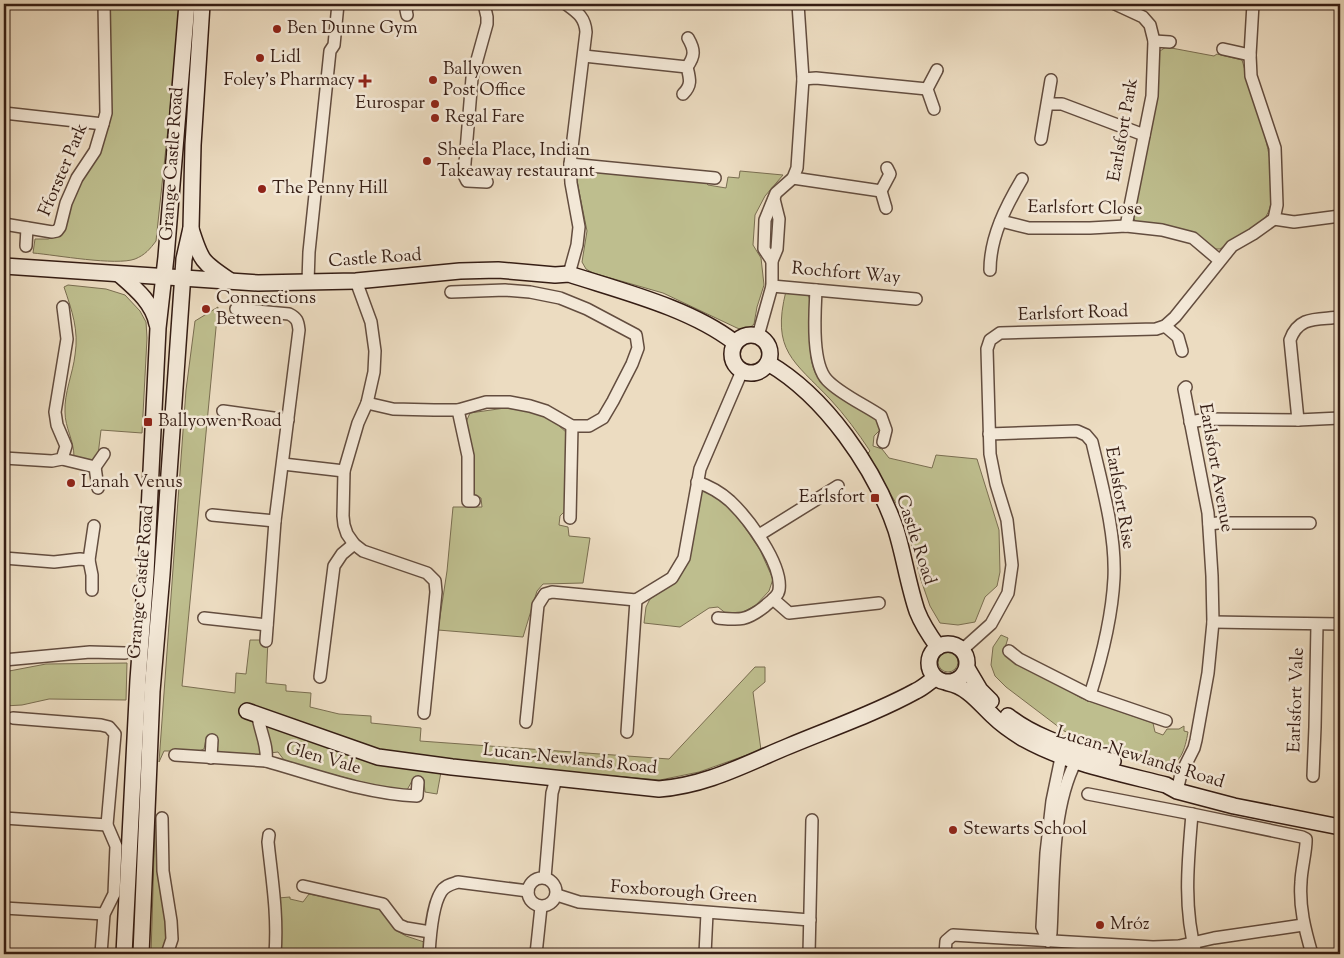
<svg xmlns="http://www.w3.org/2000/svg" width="1344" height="958" font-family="'Sorts Mill Goudy',serif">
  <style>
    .green { fill: #bebe8e; stroke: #7a6e51 }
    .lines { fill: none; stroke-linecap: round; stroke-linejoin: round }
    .street-casing { stroke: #634d3f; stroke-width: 14 }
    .secondary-casing { stroke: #351d14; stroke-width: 18 }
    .street { stroke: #f3e8d7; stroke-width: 11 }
    .secondary { stroke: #f3e8d7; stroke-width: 15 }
    .poi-dot { fill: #8f2418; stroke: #f3e8d7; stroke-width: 2 }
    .labels { text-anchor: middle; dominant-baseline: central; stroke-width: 5; stroke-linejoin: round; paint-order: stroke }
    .poi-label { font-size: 18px; fill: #351d14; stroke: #f3e8d7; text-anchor: start }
    .street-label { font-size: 18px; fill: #351d14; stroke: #f3e8d7 }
  </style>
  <rect width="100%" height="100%" fill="#ecdcc1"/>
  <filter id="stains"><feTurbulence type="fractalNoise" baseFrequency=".004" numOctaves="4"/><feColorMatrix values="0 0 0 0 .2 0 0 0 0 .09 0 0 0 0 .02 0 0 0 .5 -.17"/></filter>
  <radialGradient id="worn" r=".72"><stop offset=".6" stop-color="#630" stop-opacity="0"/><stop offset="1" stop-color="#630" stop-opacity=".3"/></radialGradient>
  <g class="green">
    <path d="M107 4H179L176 53 156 241C150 249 145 255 135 259 116 266 56 255 33 253L35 239H48L57 236 81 178 93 162 103 143 109 118Z"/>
    <path d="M1166 47 1214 56 1217 54 1242 60C1252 95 1289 189 1264 219 1255 230 1233 240 1220 249H1215L1195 235 1137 222 1134 219 1132 216 1157 53Z"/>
    <path d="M585 169 704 180 708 185 726 188 728 177 739 178 740 171 783 175 765 196 755 215 753 245 761 258 764 285 757 307 754 324 746 331 737 328 663 293 593 273 586 269 582 262 587 231 576 176 579 171Z"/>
    <path d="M68 285 106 289 125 295 140 311 146 322 147 338 142 433 101 430 98 455 92 461 74 457C74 440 65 428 65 412 64 393 73 373 75 355 79 330 72 311 64 287Z"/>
    <path d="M786 291 807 294 809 297C817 327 799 361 825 386L876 417 880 427V430L874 436 873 446 882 449 889 458 932 468 936 455 977 459 999 530 1000 572 997 586 985 597 975 622 958 625 940 623 930 606 921 580 904 516 872 464 868 453 870 451C858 433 845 415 830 399 794 361 771 351 786 291Z"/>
    <path d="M218 307 182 686 235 693 236 673 246 674 250 640H268L266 683 286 685V691L311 693 310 707 339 714 371 716V723L421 728 420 741 669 759 755 667H765V682L753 692 761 750 699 772 660 780 443 761 437 794 425 792 424 782 412 781 407 790 384 788 301 766 284 760 278 752 254 755 217 753 214 740 206 739 204 749 199 751H164L159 762 186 390 195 321Z"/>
    <path d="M505 408 530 411 548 416 567 433 565 511 560 516 559 525 568 527 569 536 590 538 583 583 543 584 537 591 523 637 438 630 447 571 453 507H482L481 498 473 494 466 422 470 413Z"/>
    <path d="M707 490 730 507 748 532 760 550 773 579 769 591 756 605 743 612 728 615 718 607 709 608 680 627 644 623 646 607 650 599 673 584 688 561 698 494Z"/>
    <path d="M1001 635 1008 638 1005 648 1007 654 1081 698 1153 723 1155 732 1163 735 1167 729H1179L1184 726V731L1188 732C1185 749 1181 766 1162 767L1064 731 1006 687 995 676 991 665 993 647Z"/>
    <circle cx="948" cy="662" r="10"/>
    <path d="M127 663 126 700 49 699 22 705 4 706V672L46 664Z"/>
    <path d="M155 825 160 829 168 939 162 954H151Z"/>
    <path d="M309 894 373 907 384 912 394 929 406 936 424 942 423 954H279L281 932 278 898 290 897V899L303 902Z"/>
  </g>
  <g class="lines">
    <g class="street-casing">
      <g id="street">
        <path d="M484 4 487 17V24L472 78 464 175 467 181 487 182"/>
        <path d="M566 4C577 12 585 17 586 32L570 164 571 183 579 227 577 245 569 274"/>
        <path d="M1115 4 1143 17 1150 25 1154 41 1152 96 1126 226"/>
        <path d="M407 15 406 10 409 4"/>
        <path d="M1154 41 1170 42"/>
        <path d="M1223 49 1250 55"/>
        <path d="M584 56 687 67C690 79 692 85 683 94"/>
        <path d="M687 67C695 56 695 50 688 38"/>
        <path d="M803 79 816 78 927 89"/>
        <path d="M1048 104H1062L1144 135"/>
        <path d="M934 109 927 89 937 70"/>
        <path d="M4 113 103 124"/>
        <path d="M1041 139 1051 80"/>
        <path d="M570 164 715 178"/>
        <path d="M793 178 881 191 890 174 887 168"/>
        <path d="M881 191 886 208"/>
        <path d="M1274 219 1294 222 1340 216"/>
        <path d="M1001 221 1029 228H1090L1126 226 1162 230 1193 238 1219 260"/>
        <path d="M4 224 52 232 57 231 60 227 66 203 77 178 95 151 103 124 106 113 104 4"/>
        <path d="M26 246 27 228"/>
        <path d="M772 261 764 249 765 220 776 193 793 178 797 168 803 79 798 4"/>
        <path d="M990 270C990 237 1006 206 1022 179"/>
        <path d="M356 281 371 322 375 351 374 372 367 403 358 423 344 471 343 516 344 525 347 534 354 544 363 551 427 573 435 581 436 592 424 713"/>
        <path d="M308 282 309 252 330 51 334 45 338 4"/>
        <path d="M772 286 916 299"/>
        <path d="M816 290C815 312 811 363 827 380 840 394 865 405 881 416L886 430 883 442"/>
        <path d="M236 309 289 314C297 318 298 321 299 330L275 521 266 641"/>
        <path d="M1165 326 1178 337 1182 351"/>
        <path d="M758 336 772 286V261L777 249 779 219 774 199"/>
        <path d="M367 403 393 409 434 410H458L486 402H509L530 406 546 411 572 426H589L603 418 613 401 632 364 638 348 636 335 587 309 560 298 530 292 505 290 451 292"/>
        <path d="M458 410 468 456V501H474"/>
        <path d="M223 411 288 420"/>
        <path d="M1298 420 1290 340C1299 315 1318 320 1340 317"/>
        <path d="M1190 422 1207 419 1298 420 1340 418"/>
        <path d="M989 434 1077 431 1086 435 1092 442C1102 485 1116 534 1114 578 1112 618 1102 657 1090 695"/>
        <path d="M4 458 52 461 62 459 66 446 57 425 55 412 67 339 63 307"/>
        <path d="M62 459 95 467 98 488"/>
        <path d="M283 464 344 471"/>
        <path d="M95 467 104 454"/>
        <path d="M697 482C709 486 721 493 730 501 748 518 783 564 779 590 778 597 769 602 764 607 746 621 740 620 718 618"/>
        <path d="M212 515 275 521"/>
        <path d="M570 518 572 426"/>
        <path d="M1209 524 1218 523H1310"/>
        <path d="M759 535 838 486"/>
        <path d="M4 558 54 562 80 559 89 560 94 526"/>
        <path d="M89 560 92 575V590"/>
        <path d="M773 599 789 613 879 603"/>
        <path d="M636 600 672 578 684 558 700 469 742 371"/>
        <path d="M204 618 267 625"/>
        <path d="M1213 622 1340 624"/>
        <path d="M962 650 991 624 1008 593 1012 565 1007 520 996 484 990 454 987 349 990 340 1000 333 1156 329 1165 326 1175 317 1232 246 1253 234 1274 219 1277 205 1275 148 1251 76 1250 55 1253 4"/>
        <path d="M1009 651 1019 659 1090 695 1166 721"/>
        <path d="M4 660 90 652 125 653"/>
        <path d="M320 677 334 566 342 554 354 544"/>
        <path d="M258 716C260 732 268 745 266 761 315 775 366 794 417 796L418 782"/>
        <path d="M13 718 101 725 109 727 115 734 107 825 116 846 114 894 104 914 101 954"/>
        <path d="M526 722 538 605 545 594 552 592 636 600"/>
        <path d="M627 732 636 600"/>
        <path d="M175 755 266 761"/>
        <path d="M211 758 212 740"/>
        <path d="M1313 776 1315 727 1317 625"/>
        <path d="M1177 791 1181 774 1194 748 1196 740 1208 673 1213 622 1212 576 1208 513 1184 389 1186 387"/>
        <path d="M1088 794 1192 814 1302 837 1306 839C1307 847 1301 871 1301 882 1299 907 1305 930 1312 954"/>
        <path d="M1192 814C1188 861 1183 908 1196 954"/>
        <path d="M4 818 107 825"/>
        <path d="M162 818 163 871 171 921 172 939 167 954"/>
        <path d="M269 835 268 842C272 880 278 915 275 954"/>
        <circle cx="542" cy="892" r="14"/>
        <path d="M545 878 552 793 556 779"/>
        <path d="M303 886 383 904 399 925 406 928 430 932"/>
        <path d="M557 895 579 902 810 920"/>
        <path d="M4 908 104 914"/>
        <path d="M1048 941 1051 933C1054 879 1051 809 1076 761L1072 755"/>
        <path d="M1048 941 1042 927 1046 853 1052 801 1063 748"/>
        <path d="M429 954C430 937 432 906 441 892 445 885 452 884 458 882L528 891"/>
        <path d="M536 954 541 907"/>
        <path d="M705 954 707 913"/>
        <path d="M809 954 812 820"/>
        <path d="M945 954 946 941 953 935 1153 947 1179 946 1214 938 1303 925"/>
      </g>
    </g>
    <g class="secondary-casing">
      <g id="secondary">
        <path d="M191 229C201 261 202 262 229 280"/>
        <path d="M4 266 258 283 356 281 460 271 498 270 555 275 569 274C621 291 690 308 734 342"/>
        <path d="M120 275C136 289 153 303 157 324"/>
        <circle cx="751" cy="354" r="19"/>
        <path d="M768 363C825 396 875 468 896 530 904 556 908 584 917 611 922 624 930 636 938 647"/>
        <circle cx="948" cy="663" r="19"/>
        <path d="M967 668 980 690 991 701"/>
        <path d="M948 683C968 687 979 703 993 716 1002 725 1014 733 1024 739 1067 763 1119 773 1166 785L1177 791 1234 806 1340 827"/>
        <path d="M247 711 378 757 452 767 659 789C708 785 745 764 789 746 832 728 876 713 916 691 923 688 929 682 935 678"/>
        <path d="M1008 716C1038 740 1078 749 1113 761"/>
        <path d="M124 954 138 680 146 573 158 328 166 257 187 4"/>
        <path d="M141 954 152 691 162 574 184 259 191 228 193 145 202 4"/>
      </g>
    </g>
    <use href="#street" class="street"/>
    <use href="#secondary" class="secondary"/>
  </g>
  <g class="poi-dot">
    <circle cx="277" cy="29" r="5"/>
    <circle cx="260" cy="58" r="5"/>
    <circle cx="433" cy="80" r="5"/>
    <path d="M362.5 73.5h5v5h5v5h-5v5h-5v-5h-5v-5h5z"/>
    <circle cx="435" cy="104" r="5"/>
    <circle cx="435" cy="118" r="5"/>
    <circle cx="427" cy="161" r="5"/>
    <circle cx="262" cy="189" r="5"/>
    <circle cx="206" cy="309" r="5"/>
    <rect x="143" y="417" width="10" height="10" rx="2.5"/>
    <circle cx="71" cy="483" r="5"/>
    <rect x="870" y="493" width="10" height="10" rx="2.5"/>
    <circle cx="953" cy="830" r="5"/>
    <circle cx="1100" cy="925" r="5"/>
  </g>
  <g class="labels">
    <g class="poi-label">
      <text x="287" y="29">Ben Dunne Gym</text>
      <text x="270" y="58">Lidl</text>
      <text x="443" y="70">Ballyowen<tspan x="443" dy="21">Post Office</tspan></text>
      <text x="355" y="81" text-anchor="end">Foley's Pharmacy</text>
      <text x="425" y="104" text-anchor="end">Eurospar</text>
      <text x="445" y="118">Regal Fare</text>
      <text x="437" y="151">Sheela Place, Indian<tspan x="437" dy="21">Takeaway restaurant</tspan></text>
      <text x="272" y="189">The Penny Hill</text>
      <text x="216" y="299">Connections<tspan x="216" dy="21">Between</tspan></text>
      <text x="158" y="422">Ballyowen Road</text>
      <text x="81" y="483">Lanah Venus</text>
      <text x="865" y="498" text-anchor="end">Earlsfort</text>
      <text x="963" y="830">Stewarts School</text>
      <text x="1110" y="925">Mróz</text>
    </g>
    <g class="street-label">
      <text transform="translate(1124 130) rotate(-80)">Earlsfort Park</text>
      <text transform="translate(173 164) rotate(-86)">Grange Castle Road</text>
      <text transform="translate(64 170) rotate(-67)">Fforster Park</text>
      <text transform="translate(1085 209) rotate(1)">Earlsfort Close</text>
      <text transform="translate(375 259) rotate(-4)">Castle Road</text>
      <text transform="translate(846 274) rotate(5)">Rochfort Way</text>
      <text transform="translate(1073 314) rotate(-2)">Earlsfort Road</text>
      <text transform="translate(1215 468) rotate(80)">Earlsfort Avenue</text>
      <text transform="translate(1119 498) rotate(80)">Earlsfort Rise</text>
      <text transform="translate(915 540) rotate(72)">Castle Road</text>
      <text transform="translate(142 582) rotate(-85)">Grange Castle Road</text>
      <text transform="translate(1297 700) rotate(-88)">Earlsfort Vale</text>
      <text transform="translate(1140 758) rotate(17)">Lucan-Newlands Road</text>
      <text transform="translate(323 759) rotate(16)">Glen Vale</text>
      <text transform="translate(570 760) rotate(6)">Lucan-Newlands Road</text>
      <text transform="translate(684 893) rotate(4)">Foxborough Green</text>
    </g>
  </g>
  <rect width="1344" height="958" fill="none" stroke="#ecdcc1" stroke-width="20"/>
  <rect x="5" y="5" width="1334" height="948" fill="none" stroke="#351d14" stroke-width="2.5"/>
  <rect x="10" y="10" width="1324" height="938" fill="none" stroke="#351d14"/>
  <rect width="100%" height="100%" filter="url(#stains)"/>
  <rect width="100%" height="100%" fill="url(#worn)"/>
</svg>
